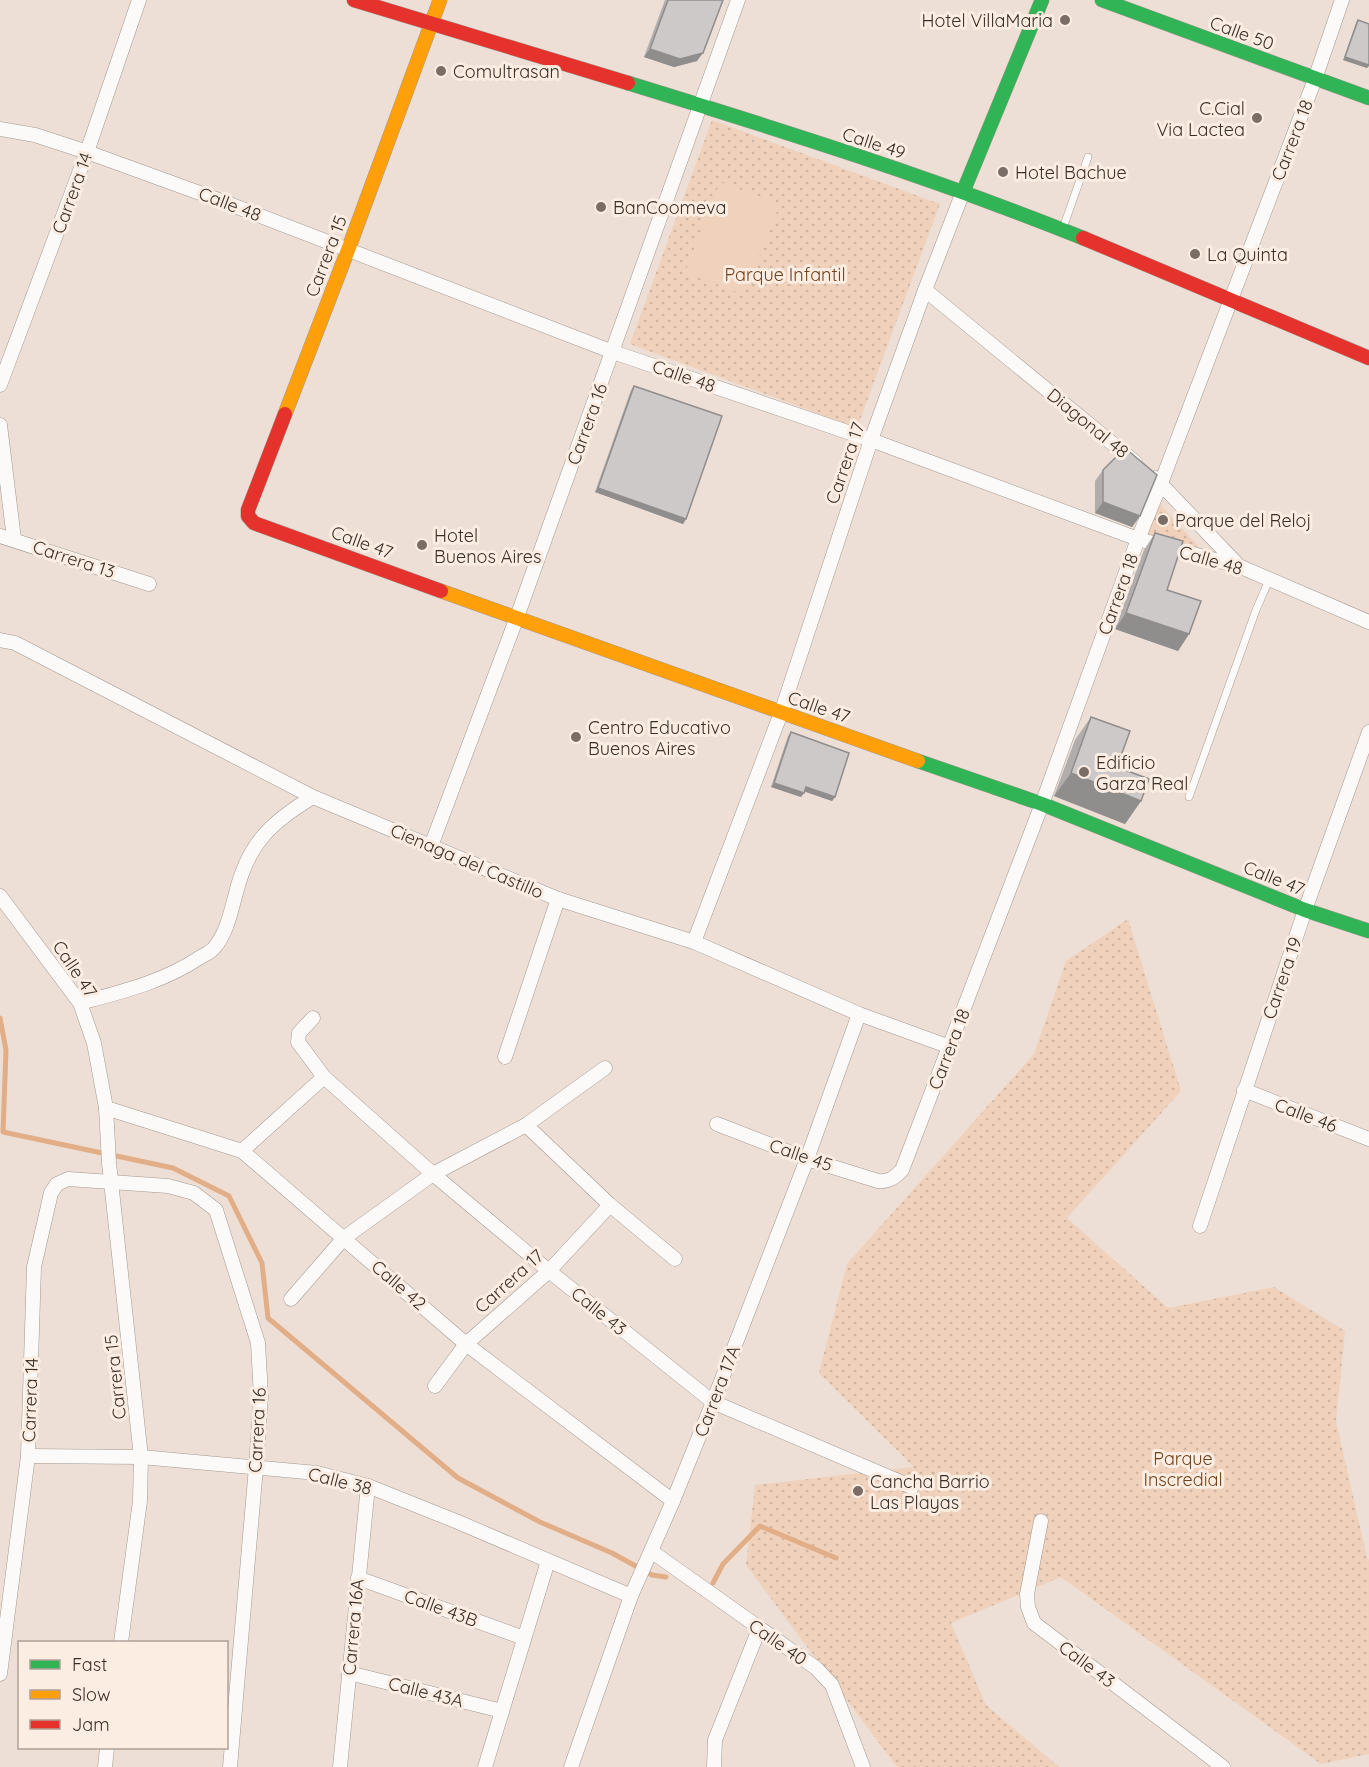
<svg xmlns="http://www.w3.org/2000/svg" width="1369" height="1767" font-family="Quicksand,sans-serif">
  <style>
    .park { fill: url(#park-dots) }
    .garden { fill: #f0d1bb }
    .lines { fill: none; stroke-linecap: round; stroke-linejoin: round }
    .stream { stroke: #e2ae87; stroke-width: 5 }
    .lane-casing { stroke: #a39991; stroke-width: 8 }
    .street-casing { stroke: #a39991; stroke-width: 15 }
    .fast-casing { stroke: #a39991; stroke-width: 15 }
    .slow-casing { stroke: #a39991; stroke-width: 15 }
    .jam-casing { stroke: #a39991; stroke-width: 15 }
    .lane { stroke: #fcfaf9; stroke-width: 7 }
    .street { stroke: #fcfaf9; stroke-width: 14 }
    .fast { stroke: #30b455; stroke-width: 14 }
    .slow { stroke: #ff9f0a; stroke-width: 14 }
    .jam { stroke: #e5322d; stroke-width: 14 }
    .wall { fill: #b1adad }
    .shaded-wall { fill: #908d8d }
    .building { fill: #cec9c9; stroke: #908d8d; stroke-width: 1.5 }
    .poi-dot { fill: #796d65; stroke: #fcede2; stroke-width: 2 }
    .labels { text-anchor: middle; dominant-baseline: central; stroke-width: 6; stroke-linejoin: round; paint-order: stroke }
    .poi-label { font-size: 18px; fill: #3a3029; stroke: #fcede2; text-anchor: start }
    .street-label { font-size: 18px; fill: #3a3029; stroke: #fcede2 }
    .park-label { font-size: 18px; fill: #72431d; stroke: #fcede2 }
  </style>
  <defs>
    <pattern id="park-dots" width="8" height="8" patternUnits="userSpaceOnUse" patternTransform="scale(1.5)"><rect width="8" height="8" fill="#f0d1bb"/><path d="M2 2h.1M6 6h.1" fill="none" stroke="#cfb4a1" stroke-width="1.8" stroke-linecap="round"/></pattern>
  </defs>
  <rect width="100%" height="100%" fill="#eddfd5"/>
  <g class="park">
    <path d="M712 120 940 204 857 428 630 344Z"/>
    <path d="M1158 502 1212 561 1146 538Z"/>
    <path d="M1128 919 1181 1091 1067 1218 1168 1308 1274 1287 1345 1331 1336 1421 1367 1558 1369 1560V1754L1321 1764 1061 1577 951 1623 986 1705 1059 1767H897L746 1565 755 1485 914 1467 819 1373 847 1264 1034 1054 1066 961Z"/>
  </g>
  <path class="garden" d="M720 182 780 204 744 295 685 272Z"/>
  <g class="lines">
    <g class="stream">
      <path d="M0 1018 6 1050 3 1132 173 1168 229 1196 262 1263 268 1318 458 1478 540 1522 612 1553 652 1575 666 1577"/>
      <path d="M713 1583 723 1564 760 1526 836 1558"/>
    </g>
    <g class="lane-casing">
      <g id="lane">
        <path d="M1063 228 1088 157"/>
        <path d="M1189 797 1256 610 1269 580"/>
      </g>
    </g>
    <g class="street-casing">
      <g id="street">
        <path d="M0 129 35 135 87 152 219 200 613 352 871 440 1138 539 1241 567 1369 622"/>
        <path d="M925 290 1135 462"/>
        <path d="M0 385 87 152 139 0"/>
        <path d="M0 425 14 539"/>
        <path d="M1155 478 1239 566"/>
        <path d="M0 536 149 584"/>
        <path d="M0 640 15 643 313 797 558 899 694 942 859 1014 950 1047"/>
        <path d="M431 846 517 617 738 0"/>
        <path d="M0 896 80 1003 94 1043 106 1108 109 1163 141 1457 140 1501 121 1642"/>
        <path d="M694 942 781 713 871 440 925 290 963 192"/>
        <path d="M80 1003C121 992 163 982 199 958 204 955 211 952 214 948 227 933 231 911 236 893 248 844 271 822 313 797"/>
        <path d="M313 1018 299 1033 298 1042 324 1077 433 1174 549 1271 713 1402 912 1487"/>
        <path d="M505 1057 558 899"/>
        <path d="M1244 1090 1369 1139"/>
        <path d="M106 1108 242 1151 466 1344 673 1501"/>
        <path d="M717 1124 807 1159 878 1181C889 1182 894 1178 902 1170L1042 804 1138 539 1161 483 1315 79 1342 0"/>
        <path d="M526 1125 610 1205 675 1259"/>
        <path d="M242 1151 324 1077"/>
        <path d="M1200 1226 1305 910 1369 732"/>
        <path d="M291 1299 344 1238 433 1174 526 1125 605 1068"/>
        <path d="M435 1386 466 1344 549 1271 610 1205"/>
        <path d="M28 1456 141 1457 317 1473 368 1486 458 1522 631 1596"/>
        <path d="M1041 1521 1027 1594 1028 1607 1034 1623 1223 1767"/>
        <path d="M651 1551 816 1668 832 1685 863 1767"/>
        <path d="M358 1578 524 1638"/>
        <path d="M349 1673 502 1711"/>
        <path d="M0 1674 28 1456 34 1267 51 1193 57 1184 68 1179 168 1186 194 1193 216 1210 258 1343 261 1396 256 1467 230 1767"/>
        <path d="M105 1767 107 1748"/>
        <path d="M340 1767 368 1486"/>
        <path d="M485 1767 548 1561"/>
        <path d="M571 1767 631 1596 673 1501 713 1402 807 1159 859 1014"/>
        <path d="M714 1767 715 1740 759 1629"/>
      </g>
    </g>
    <g class="fast-casing">
      <g id="fast">
        <path d="M1102 0 1369 98"/>
        <path d="M628 83C781 130 934 178 1083 238"/>
        <path d="M963 192 1042 0"/>
        <path d="M918 761 1042 804 1305 910 1369 931"/>
      </g>
    </g>
    <g class="slow-casing">
      <g id="slow">
        <path d="M285 414 348 250 440 0"/>
        <path d="M441 591 918 761"/>
      </g>
    </g>
    <g class="jam-casing">
      <g id="jam">
        <path d="M354 0 628 83"/>
        <path d="M1083 238 1369 358"/>
        <path d="M285 414 248 510V516L254 523 441 591"/>
      </g>
    </g>
    <use href="#lane" class="lane"/>
    <use href="#street" class="street"/>
    <use href="#fast" class="fast"/>
    <use href="#slow" class="slow"/>
    <use href="#jam" class="jam"/>
  </g>
  <g class="wall">
    <path d="M665 0H723L697 61 674 67 644 57Z"/>
    <path d="M1358 20 1369 65 1367 68 1343 60 1356 23Z"/>
    <path d="M634 386 686 519 683 524 595 492 631 390Z"/>
    <path d="M1103 470 1140 516 1132 527 1095 513V481Z"/>
    <path d="M1155 533 1167 590 1189 634 1178 651 1115 629 1144 550Z"/>
    <path d="M1091 717 1117 767 1141 801 1125 824 1054 796 1075 740Z"/>
    <path d="M791 732 835 797 832 801 804 791 801 797 771 787 788 736Z"/>
  </g>
  <g class="shaded-wall">
    <path d="M650 49 703 53 697 61 674 67 644 57Z"/>
    <path d="M1345 57 1369 65V66L1367 68 1343 60Z"/>
    <path d="M598 488 686 519 683 524 595 492Z"/>
    <path d="M1103 502 1140 516 1132 527 1095 513Z"/>
    <path d="M1126 613 1189 634 1178 651 1115 629Z"/>
    <path d="M1071 773 1141 801 1125 824 1054 796Z"/>
    <path d="M774 783 804 793 801 797 771 787Z"/>
    <path d="M806 787 835 797 832 801 803 791Z"/>
  </g>
  <g class="building">
    <path d="M668 0H723L703 53 680 59 650 49Z"/>
    <path d="M1358 20 1369 24V65L1345 57Z"/>
    <path d="M634 386 722 416 686 519 598 488Z"/>
    <path d="M1125 448 1157 475 1140 516 1103 502V470Z"/>
    <path d="M1155 533 1183 541 1167 590 1201 601 1189 634 1126 613Z"/>
    <path d="M1091 717 1130 731 1117 767 1149 779 1141 801 1071 773Z"/>
    <path d="M791 732 849 753 835 797 806 787 804 793 774 783Z"/>
  </g>
  <g class="poi-dot">
    <circle cx="1065" cy="20" r="6"/>
    <circle cx="441" cy="71" r="6"/>
    <circle cx="1257" cy="118" r="6"/>
    <circle cx="1003" cy="172" r="6"/>
    <circle cx="601" cy="207" r="6"/>
    <circle cx="1195" cy="254" r="6"/>
    <circle cx="1163" cy="520" r="6"/>
    <circle cx="422" cy="545" r="6"/>
    <circle cx="576" cy="737" r="6"/>
    <circle cx="1084" cy="772" r="6"/>
    <circle cx="858" cy="1491" r="6"/>
  </g>
  <g class="labels">
    <g class="poi-label">
      <text x="1053" y="20" text-anchor="end">Hotel VillaMaria</text>
      <text x="453" y="71">Comultrasan</text>
      <text x="1245" y="108" text-anchor="end">C.Cial<tspan x="1245" dy="21">Via Lactea</tspan></text>
      <text x="1015" y="172">Hotel Bachue</text>
      <text x="613" y="207">BanCoomeva</text>
      <text x="1207" y="254">La Quinta</text>
      <text x="1175" y="520">Parque del Reloj</text>
      <text x="434" y="535">Hotel<tspan x="434" dy="21">Buenos Aires</tspan></text>
      <text x="588" y="727">Centro Educativo<tspan x="588" dy="21">Buenos Aires</tspan></text>
      <text x="1096" y="762">Edificio<tspan x="1096" dy="21">Garza Real</tspan></text>
      <text x="870" y="1481">Cancha Barrio<tspan x="870" dy="21">Las Playas</tspan></text>
    </g>
    <g class="street-label">
      <text transform="translate(1242 33) rotate(20)">Calle 50</text>
      <text transform="translate(1292 140) rotate(-69)">Carrera 18</text>
      <text transform="translate(874 143) rotate(18)">Calle 49</text>
      <text transform="translate(72 193) rotate(-70)">Carrera 14</text>
      <text transform="translate(230 204) rotate(21)">Calle 48</text>
      <text transform="translate(326 256) rotate(-69)">Carrera 15</text>
      <text transform="translate(684 376) rotate(19)">Calle 48</text>
      <text transform="translate(1088 423) rotate(39)">Diagonal 48</text>
      <text transform="translate(587 424) rotate(-70)">Carrera 16</text>
      <text transform="translate(845 463) rotate(-71)">Carrera 17</text>
      <text transform="translate(362 542) rotate(20)">Calle 47</text>
      <text transform="translate(74 559) rotate(18)">Carrera 13</text>
      <text transform="translate(1211 560) rotate(16)">Calle 48</text>
      <text transform="translate(1118 594) rotate(-70)">Carrera 18</text>
      <text transform="translate(819 707) rotate(19)">Calle 47</text>
      <text transform="translate(467 861) rotate(23)">Cienaga del Castillo</text>
      <text transform="translate(1274 878) rotate(22)">Calle 47</text>
      <text transform="translate(75 969) rotate(56)">Calle 47</text>
      <text transform="translate(1282 978) rotate(-71)">Carrera 19</text>
      <text transform="translate(949 1049) rotate(-69)">Carrera 18</text>
      <text transform="translate(1306 1115) rotate(21)">Calle 46</text>
      <text transform="translate(801 1155) rotate(19)">Calle 45</text>
      <text transform="translate(509 1281) rotate(-42)">Carrera 17</text>
      <text transform="translate(399 1285) rotate(41)">Calle 42</text>
      <text transform="translate(599 1311) rotate(39)">Calle 43</text>
      <text transform="translate(115 1377) rotate(-96)">Carrera 15</text>
      <text transform="translate(717 1391) rotate(-69)">Carrera 17A</text>
      <text transform="translate(30 1400) rotate(-88)">Carrera 14</text>
      <text transform="translate(257 1430) rotate(-87)">Carrera 16</text>
      <text transform="translate(340 1481) rotate(14)">Calle 38</text>
      <text transform="translate(441 1608) rotate(20)">Calle 43B</text>
      <text transform="translate(353 1627) rotate(-85)">Carrera 16A</text>
      <text transform="translate(778 1642) rotate(35)">Calle 40</text>
      <text transform="translate(1087 1664) rotate(37)">Calle 43</text>
      <text transform="translate(426 1692) rotate(14)">Calle 43A</text>
    </g>
    <g class="park-label">
      <text x="785" y="274">Parque Infantil</text>
      <text x="1183" y="1458">Parque<tspan x="1183" dy="21">Inscredial</tspan></text>
    </g>
  </g>
  <rect x="18" y="1641" width="210" height="108" fill="#fcede2" stroke="#aea198" stroke-width="1.5"/>
  <rect x="30" y="1660" width="30" height="9" fill="#30b455" stroke="#aea198" stroke-width="1.5"/>
  <text x="72" y="1671" font-size="18" fill="#3a3029">Fast</text>
  <rect x="30" y="1690" width="30" height="9" fill="#ff9f0a" stroke="#aea198" stroke-width="1.5"/>
  <text x="72" y="1701" font-size="18" fill="#3a3029">Slow</text>
  <rect x="30" y="1720" width="30" height="9" fill="#e5322d" stroke="#aea198" stroke-width="1.5"/>
  <text x="72" y="1731" font-size="18" fill="#3a3029">Jam</text>
</svg>
